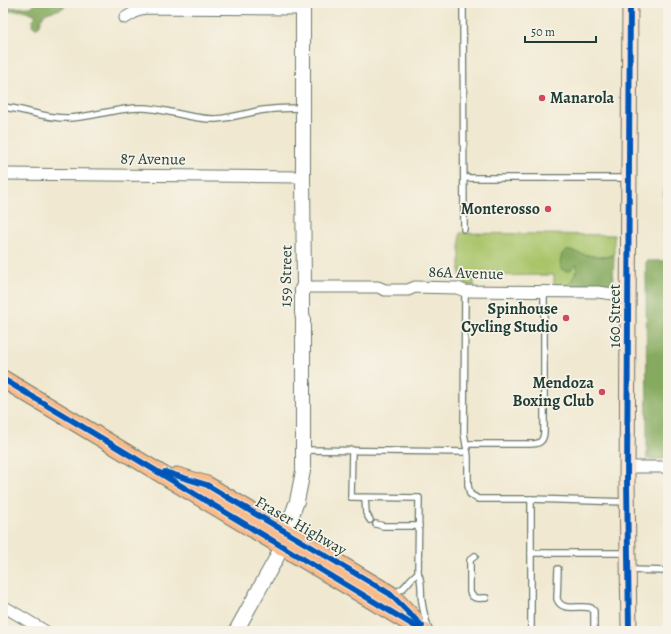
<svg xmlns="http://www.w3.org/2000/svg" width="671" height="634" font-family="Alegreya,serif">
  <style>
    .green { fill: #a9c56b; stroke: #648150 }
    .forest { fill: #86aa5f; stroke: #52744a }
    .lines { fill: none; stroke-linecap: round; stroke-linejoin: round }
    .service-casing { stroke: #68796b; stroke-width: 8 }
    .minor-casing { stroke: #68796b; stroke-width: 13 }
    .tertiary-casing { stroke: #68796b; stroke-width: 16 }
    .secondary-casing { stroke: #68796b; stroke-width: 17 }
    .primary-casing { stroke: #68796b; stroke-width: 19 }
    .service { stroke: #fff; stroke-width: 5.5 }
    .minor { stroke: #fff; stroke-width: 11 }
    .tertiary { stroke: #fff; stroke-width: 14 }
    .secondary { stroke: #fde4d1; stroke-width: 15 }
    .primary { stroke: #fabb8b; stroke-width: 17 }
    .cycleway-casing { stroke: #f7f3e8; stroke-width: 8 }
    .cycleway { stroke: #0057b8; stroke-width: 6 }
    .poi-dot { fill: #d1495b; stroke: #f7f3e8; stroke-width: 1.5 }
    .labels { text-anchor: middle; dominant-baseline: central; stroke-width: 3.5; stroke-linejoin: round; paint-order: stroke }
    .poi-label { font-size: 16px; font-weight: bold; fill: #1f3d34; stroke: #f7f3e8; text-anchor: end }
    .street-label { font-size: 16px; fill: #1f3d34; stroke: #f7f3e8 }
  </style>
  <rect width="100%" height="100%" fill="#f7f3e8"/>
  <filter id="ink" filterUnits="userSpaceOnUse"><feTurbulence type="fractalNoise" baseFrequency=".025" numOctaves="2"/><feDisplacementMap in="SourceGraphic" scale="8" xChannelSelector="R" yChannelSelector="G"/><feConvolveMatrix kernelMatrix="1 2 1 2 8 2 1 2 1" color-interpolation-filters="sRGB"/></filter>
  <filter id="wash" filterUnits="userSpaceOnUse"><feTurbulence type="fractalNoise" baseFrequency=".012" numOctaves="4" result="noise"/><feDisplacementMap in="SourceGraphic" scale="16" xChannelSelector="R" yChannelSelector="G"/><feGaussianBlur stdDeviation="0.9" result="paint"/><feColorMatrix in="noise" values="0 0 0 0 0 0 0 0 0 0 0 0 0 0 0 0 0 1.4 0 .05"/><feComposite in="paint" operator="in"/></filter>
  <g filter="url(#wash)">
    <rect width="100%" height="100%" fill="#f0e8d0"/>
    <g class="green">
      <rect x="664" y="188" width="4" height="48"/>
      <path d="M460 233 614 235V255C602 259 587 256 575 252L574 265H577C578 272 571 279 569 287H554V275L474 276V286H466L460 274Z"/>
    </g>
    <g class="forest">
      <path d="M36 3H66L63 8C57 11 48 11 44 15 39 20 43 26 35 28L32 25 33 20 36 16C28 8 13 11 3 12V8L31 7 35 5Z"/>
      <path d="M567 250C582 253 598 260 614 255L613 287H569C571 279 578 272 577 265H574L571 270 566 271 562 269 560 263 562 254Z"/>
      <path d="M646 261H668V459H647Z"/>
    </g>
  </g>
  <g filter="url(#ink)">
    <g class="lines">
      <g class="service-casing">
        <g id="service">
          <path d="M463 3 464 229"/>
          <path d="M3 107C25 109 46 119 69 118 95 117 117 107 144 108 168 109 192 120 216 119 230 118 244 114 258 111 273 108 288 108 303 108"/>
          <path d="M464 178H628"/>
          <path d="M465 291 464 433 468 456V485L470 494 478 499H531L627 502"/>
          <path d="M466 444H530C539 444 543 442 544 433V292"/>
          <path d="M304 450 467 452"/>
          <path d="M352 450 351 497 419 498 418 573C423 582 420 592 422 602 423 612 426 621 429 630"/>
          <path d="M365 498 366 513 370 520"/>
          <path d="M531 499V631"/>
          <path d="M376 524 383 526H419"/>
          <path d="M531 553H627"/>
          <path d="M475 556 470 560V592C473 600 479 598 486 598"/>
          <path d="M558 569 557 599C562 613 581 604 591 608L594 611V631"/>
          <path d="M628 570 668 571"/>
          <path d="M393 593C407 590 407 580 418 573"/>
        </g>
      </g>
      <g class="minor-casing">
        <g id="minor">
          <path d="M125 18 140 9 146 8 303 9"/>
          <path d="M3 174 303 177"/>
          <path d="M304 287H378L385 290H408L415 287 457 288 465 291 598 292 628 296"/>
          <path d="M627 467H668"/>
          <path d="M3 606 45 631"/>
        </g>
      </g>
      <g class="tertiary-casing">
        <path id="tertiary" d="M236 631 277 557 297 501 303 471V318L302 313V289L304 287 303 177V3"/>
      </g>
      <g class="secondary-casing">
        <path id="secondary" d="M629 631 627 480 630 3"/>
      </g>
      <g class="primary-casing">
        <g id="primary">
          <path d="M3 379 423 631"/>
          <path d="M177 476 207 485 390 594 414 619"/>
        </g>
      </g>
      <use href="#service" class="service"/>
      <use href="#minor" class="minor"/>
      <use href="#tertiary" class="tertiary"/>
      <use href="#secondary" class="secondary"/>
      <use href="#primary" class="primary"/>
      <g class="cycleway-casing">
        <g id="cycleway">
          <path d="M3 379 423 631"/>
          <path d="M165 472 207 485 390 594 422 626"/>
          <path d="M629 631 627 480 630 3"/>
        </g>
      </g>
      <use href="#cycleway" class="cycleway"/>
    </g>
  </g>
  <g class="poi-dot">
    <circle cx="542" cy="98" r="4"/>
    <circle cx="548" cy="209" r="4"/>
    <circle cx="566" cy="318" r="4"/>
    <circle cx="602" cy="392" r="4"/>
  </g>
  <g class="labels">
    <g class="poi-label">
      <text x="550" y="98" text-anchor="start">Manarola</text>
      <text x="540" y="209">Monterosso</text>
      <text x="558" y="309">Spinhouse<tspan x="558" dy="18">Cycling Studio</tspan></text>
      <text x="594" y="383">Mendoza<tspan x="594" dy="18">Boxing Club</tspan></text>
    </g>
    <g class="street-label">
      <text transform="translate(153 159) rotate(1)">87 Avenue</text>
      <text transform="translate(466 273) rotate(2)">86A Avenue</text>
      <text transform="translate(286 276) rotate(-89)">159 Street</text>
      <text transform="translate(615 316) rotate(-90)">160 Street</text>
      <text transform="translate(301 526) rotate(30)">Fraser Highway</text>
    </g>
  </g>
  <rect width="671" height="634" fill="none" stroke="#f7f3e8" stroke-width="16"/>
  <path d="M525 36v6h71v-6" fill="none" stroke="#1f3d34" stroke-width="2"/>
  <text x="531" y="36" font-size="12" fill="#1f3d34" stroke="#f7f3e8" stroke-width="3" paint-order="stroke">50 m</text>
</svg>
